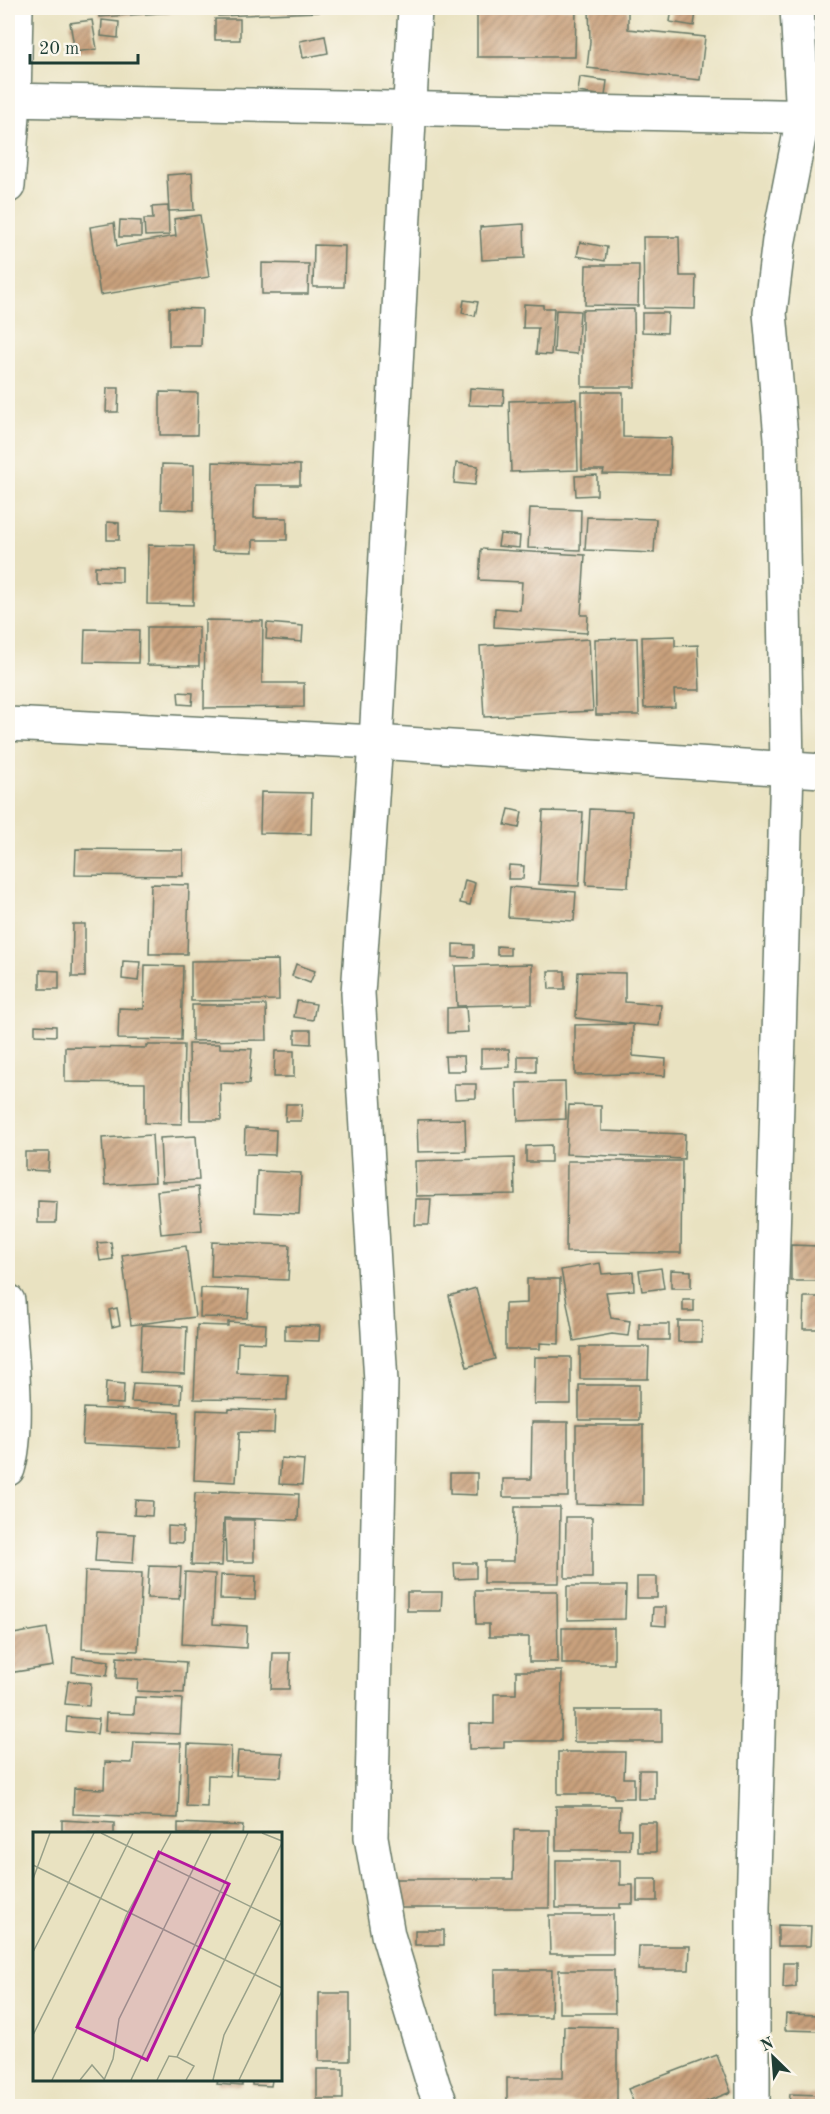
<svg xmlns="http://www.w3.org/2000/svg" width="830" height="2114" font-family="'Old Standard TT',serif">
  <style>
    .building { fill: url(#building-hatch) }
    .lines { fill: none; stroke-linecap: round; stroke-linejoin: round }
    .minor-casing { stroke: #667765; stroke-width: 36 }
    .minor { stroke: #fff; stroke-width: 33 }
    .inset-road { fill: none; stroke: #98a089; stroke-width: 1.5 }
    .view { fill: #b5179e; fill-opacity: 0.15; stroke: #b5179e; stroke-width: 3 }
    .inset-edge { fill: none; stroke: #1f3d34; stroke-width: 3 }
  </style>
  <defs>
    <pattern id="building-hatch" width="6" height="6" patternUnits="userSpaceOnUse" patternTransform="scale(1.5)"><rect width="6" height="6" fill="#c9a17d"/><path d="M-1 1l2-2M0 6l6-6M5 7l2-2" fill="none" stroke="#a38467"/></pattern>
  </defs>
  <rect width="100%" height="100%" fill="#fbf7ec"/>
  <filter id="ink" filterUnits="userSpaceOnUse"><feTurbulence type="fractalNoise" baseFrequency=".0167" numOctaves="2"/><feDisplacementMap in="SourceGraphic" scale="12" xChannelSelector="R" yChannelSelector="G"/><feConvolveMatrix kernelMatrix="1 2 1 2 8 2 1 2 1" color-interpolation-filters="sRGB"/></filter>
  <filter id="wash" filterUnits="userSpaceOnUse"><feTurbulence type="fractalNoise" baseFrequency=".008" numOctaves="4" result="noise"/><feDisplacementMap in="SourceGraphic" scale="24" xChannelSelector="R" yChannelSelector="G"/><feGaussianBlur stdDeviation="1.35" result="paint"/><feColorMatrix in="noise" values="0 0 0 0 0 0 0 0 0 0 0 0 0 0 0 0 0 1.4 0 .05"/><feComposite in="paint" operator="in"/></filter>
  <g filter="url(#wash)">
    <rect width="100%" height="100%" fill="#e9e2c1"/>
    <g id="blocks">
      <g class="building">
        <path d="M98 8H190L191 11 99 17Z"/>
        <path d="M218 8H319V12L218 16Z"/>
        <path d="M477 8H576L575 57H477Z"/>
        <path d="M589 8H628V29L705 37 700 80 587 68 590 42Z"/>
        <path d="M672 8 696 12 694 26 670 22Z"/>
        <rect x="215" y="19" width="25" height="21"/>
        <path d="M92 20 97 49 75 52 70 23Z"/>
        <path d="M102 20 119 22 118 38 101 36Z"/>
        <path d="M325 36 328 53 303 58 300 41Z"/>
        <path d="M580 77 607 81 605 96 578 92Z"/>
        <path d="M192 173 194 210 169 211 167 175Z"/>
        <path d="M168 206 169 235 145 236 144 219H153L152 207Z"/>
        <path d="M200 215 209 277 100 295 90 227 114 223 117 246 176 236 174 219Z"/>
        <path d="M120 220 141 221V237H119Z"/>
        <path d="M524 224 525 258 482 260 480 227Z"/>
        <path d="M643 237H679L680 276H696L695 309 644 308Z"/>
        <path d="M580 242 607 247 605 261 577 256Z"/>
        <path d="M314 245 345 246 344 287H313Z"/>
        <path d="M262 263 309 264 308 294H262Z"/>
        <path d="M586 265H639L638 306 585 305Z"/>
        <path d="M464 300 478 302 475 316 462 313Z"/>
        <path d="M524 304 543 305V308H554L551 355 536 354 538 328H523Z"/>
        <path d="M169 308 202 309 201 346H169Z"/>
        <path d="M634 309 635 387H582V310Z"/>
        <path d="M556 310 580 311 577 354 554 352Z"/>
        <path d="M642 313H668L667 333 642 332Z"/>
        <path d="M107 388H119L118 412H106Z"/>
        <path d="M470 388 504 390 503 406 469 405Z"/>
        <path d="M160 392 198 393 197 435H160Z"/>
        <path d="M582 392H623V437L671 438 670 475 603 474 604 470H582Z"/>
        <path d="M576 399 578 470 511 472 509 401Z"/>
        <path d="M213 462 300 465V485H255L254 518H287V540H253V552L212 551Z"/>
        <path d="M456 463 478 466 475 485 454 483Z"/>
        <path d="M162 464 194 465V510L161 509Z"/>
        <path d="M597 475V495L576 496 575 476Z"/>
        <path d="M530 508 581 510 580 550 528 548Z"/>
        <path d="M587 517 656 519 654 553 585 550Z"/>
        <path d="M107 522 119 523V540H107Z"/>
        <path d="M500 534 520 536 519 548 498 546Z"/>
        <path d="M148 545 194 546 193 605 147 604Z"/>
        <path d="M481 549 585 555 581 615H588L587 633 494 627 495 608 520 610 522 582 479 580Z"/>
        <path d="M95 566 122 567V582L95 581Z"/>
        <path d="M205 620 263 621 262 683H304V707L204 708Z"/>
        <path d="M267 623 303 626 302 642 266 639Z"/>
        <path d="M147 627H199V666L147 665Z"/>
        <path d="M85 629 139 630 138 663 84 662Z"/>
        <path d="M675 636V646L698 645 700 690H674L675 707 644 708 642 637Z"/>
        <path d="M637 638 639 715H596L595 639Z"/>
        <path d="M589 639 593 711 484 717 480 646Z"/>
        <path d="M178 692 193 693 192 705 179 704Z"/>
        <path d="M261 792 312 793 311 834 260 833Z"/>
        <path d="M509 809 522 812 519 828 505 825Z"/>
        <path d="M590 809 632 811 628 887 586 885Z"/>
        <path d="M543 811 583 812 579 886 539 884Z"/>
        <path d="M76 849 183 850V876L75 875Z"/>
        <path d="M509 865 524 866 523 879H508Z"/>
        <path d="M465 880 475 883 470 905 460 903Z"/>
        <path d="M151 884 189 885 187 954H149Z"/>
        <path d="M510 887 576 892 574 921 508 917Z"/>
        <path d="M73 924H85V977H72Z"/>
        <path d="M453 944 474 945V958L453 957Z"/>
        <path d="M497 946 510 947V955H497Z"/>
        <path d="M278 960 279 1000 191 1001V961Z"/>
        <path d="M123 961 140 962 138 981 122 979Z"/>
        <path d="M296 964 315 971 310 983 292 976Z"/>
        <path d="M532 964V1004L457 1006 455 966Z"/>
        <path d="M145 965 183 966 181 1040 118 1039 119 1008 144 1009Z"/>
        <path d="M40 970 59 971V989H40Z"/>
        <path d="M548 971H565V989H549Z"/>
        <path d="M578 972 625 973V1002L661 1005 659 1026 633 1024V1056L666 1059 665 1076 634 1074 575 1075V1025L633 1024 576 1018Z"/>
        <path d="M297 1001 316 1004 313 1020 294 1017Z"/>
        <path d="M192 1005H266L267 1040 192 1041Z"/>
        <path d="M466 1007 468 1032 447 1033V1008Z"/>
        <path d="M35 1025 56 1026V1036L35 1035Z"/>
        <path d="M295 1030H311V1044L295 1043Z"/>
        <path d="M189 1044H220V1048L252 1049 249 1084 220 1083 221 1120H190Z"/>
        <path d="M146 1045H184L182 1124 145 1123V1083L65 1082V1047L146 1048Z"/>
        <path d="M481 1049H509L510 1067 481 1068Z"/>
        <path d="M275 1051H294V1077H274Z"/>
        <path d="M445 1056H464L465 1071H446Z"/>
        <rect x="518" y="1056" width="18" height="16"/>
        <path d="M565 1082 566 1119 518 1121 517 1083Z"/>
        <path d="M454 1084H476V1098L455 1099Z"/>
        <path d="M286 1104H302L301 1121H285Z"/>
        <path d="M569 1105 601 1106V1131L685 1134 684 1159 566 1154Z"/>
        <path d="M465 1119 466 1151 418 1152 417 1120Z"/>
        <path d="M245 1128 276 1130 275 1155 244 1154Z"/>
        <path d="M152 1135 155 1182 105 1185 102 1138Z"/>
        <path d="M196 1136 199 1180 162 1182 160 1138Z"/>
        <path d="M551 1145V1162H526V1146Z"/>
        <path d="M25 1152H49L48 1171 25 1170Z"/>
        <path d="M514 1158 515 1194 416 1196 415 1161Z"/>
        <path d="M567 1161H682L681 1253 566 1252Z"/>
        <path d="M257 1171 301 1173 299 1214 255 1212Z"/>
        <path d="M198 1187 202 1230 161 1234 157 1191Z"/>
        <path d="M416 1199H431L429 1225H415Z"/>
        <path d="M38 1201 57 1202 56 1223H38Z"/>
        <path d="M111 1242 113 1259 100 1261 97 1243Z"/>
        <path d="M212 1242 290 1245 288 1280 211 1277Z"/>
        <path d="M791 1245 818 1246 817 1281H791Z"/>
        <path d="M186 1246 195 1317 131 1325 122 1255Z"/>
        <path d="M600 1263 602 1274 633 1272 634 1290 606 1292 611 1318 630 1321 628 1336 612 1334 574 1341 561 1270Z"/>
        <path d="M661 1268 664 1288 642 1291 639 1271Z"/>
        <path d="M671 1270 691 1271V1288H671Z"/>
        <path d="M527 1279H560L559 1344 540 1343V1349H505V1304L527 1303Z"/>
        <path d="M201 1288 249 1290 247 1318 200 1317Z"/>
        <path d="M476 1288 495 1359 467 1367 449 1296Z"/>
        <path d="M804 1297H822V1329H803Z"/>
        <rect x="683" y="1300" width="11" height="11"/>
        <path d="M117 1308 120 1325 112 1327 109 1310Z"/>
        <rect x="678" y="1321" width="24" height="21"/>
        <path d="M228 1322 266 1324 265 1343 238 1342 237 1373 288 1375 287 1400 194 1399 197 1325 228 1326Z"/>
        <rect x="639" y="1324" width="30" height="16"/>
        <path d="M142 1325 187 1327 185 1374 140 1372Z"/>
        <path d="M285 1325 320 1326 319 1341 285 1340Z"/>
        <path d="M580 1347H649L648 1379H580Z"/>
        <path d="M535 1357H571V1404H534Z"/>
        <path d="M106 1382 124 1384 123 1404 105 1403Z"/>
        <path d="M133 1383 182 1385 181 1404 131 1402Z"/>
        <rect x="579" y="1385" width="60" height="35"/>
        <path d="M84 1408 179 1412 178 1448 82 1444Z"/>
        <path d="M229 1409 275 1411 274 1433 239 1432 236 1482 194 1480 197 1410 229 1411Z"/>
        <path d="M532 1422H568V1497H503V1479H531Z"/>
        <path d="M576 1425H643V1505L576 1504Z"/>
        <path d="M281 1458 304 1460 302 1485 279 1484Z"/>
        <path d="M450 1473H477V1495L450 1494Z"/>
        <path d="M219 1491 299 1494 298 1520 224 1518 222 1566 191 1565 195 1493H219Z"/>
        <path d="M135 1500 153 1501 152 1516 134 1515Z"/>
        <path d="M515 1507H560L559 1583H484V1561H514Z"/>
        <path d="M566 1517H592V1578H565Z"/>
        <path d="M225 1520H254V1562H226Z"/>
        <path d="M168 1526 183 1527V1543L168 1542Z"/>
        <path d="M97 1532 135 1534 133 1563 95 1561Z"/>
        <path d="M454 1563H476V1578L455 1579Z"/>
        <path d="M149 1566 181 1567 179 1599 147 1598Z"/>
        <path d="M85 1571 142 1573 138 1651 82 1649Z"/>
        <path d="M185 1572 215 1574 213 1624 247 1626 246 1648 182 1644Z"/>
        <path d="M221 1575 256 1576 255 1600 220 1599Z"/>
        <rect x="637" y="1577" width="20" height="21"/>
        <path d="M567 1586H626L625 1619 567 1620Z"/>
        <path d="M475 1591H557L558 1662H529V1637H489V1624H476Z"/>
        <path d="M407 1592H442L441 1611H407Z"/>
        <path d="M653 1607H666V1626L652 1625Z"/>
        <path d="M47 1628 53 1666 8 1673V1635Z"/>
        <rect x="562" y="1628" width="52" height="36"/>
        <path d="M273 1653H290L289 1689H271Z"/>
        <path d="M73 1657 109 1661 107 1676 72 1672Z"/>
        <path d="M117 1657 186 1662 184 1693 137 1691 138 1679 116 1678Z"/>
        <path d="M516 1671H562L561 1741H504V1748L469 1749V1723L494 1724V1694H516Z"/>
        <path d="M68 1681 91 1683 89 1706 65 1704Z"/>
        <path d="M135 1697 182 1699 180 1734 105 1731 106 1713 134 1714Z"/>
        <rect x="574" y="1710" width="88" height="32"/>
        <path d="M67 1717 99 1719 97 1734 66 1731Z"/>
        <path d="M134 1742 181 1743 178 1818 73 1814 74 1788 104 1789 105 1762 132 1763Z"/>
        <path d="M188 1744 231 1746 230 1776 208 1775 207 1807 186 1806Z"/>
        <path d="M238 1751 283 1753 281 1777 236 1775Z"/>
        <path d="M558 1752H625L624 1778H634V1798H614L613 1794H558Z"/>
        <path d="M639 1770H655V1799H638Z"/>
        <path d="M556 1806H620L619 1829H631L630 1850H556Z"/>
        <path d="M62 1820 114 1823V1834H62Z"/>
        <rect x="638" y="1822" width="18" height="30"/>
        <path d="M178 1823 243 1826 242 1834H178Z"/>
        <path d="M514 1830H550L549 1908H393V1879H513Z"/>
        <path d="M556 1860H620V1885H633V1904H620V1908H556Z"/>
        <rect x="637" y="1879" width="20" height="22"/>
        <path d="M549 1915H613V1954H550Z"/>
        <path d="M778 1925 811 1926 810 1946H778Z"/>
        <rect x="415" y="1930" width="29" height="15"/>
        <path d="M639 1946H690L689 1970H638Z"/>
        <path d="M784 1963H796V1987L783 1988Z"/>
        <path d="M495 1970H552L551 2017H495Z"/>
        <path d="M559 1970H614L615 2013H559Z"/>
        <rect x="319" y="1993" width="31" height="68"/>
        <path d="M786 2014 820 2015V2031L785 2030Z"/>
        <path d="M564 2026 617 2027V2102H507V2078H563Z"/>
        <path d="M717 2055 731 2092 695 2106H635L628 2089Z"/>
        <rect x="317" y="2069" width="26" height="30"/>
        <path d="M218 2080H242V2086L217 2084Z"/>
        <path d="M252 2080H272L271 2086 252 2085Z"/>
        <path d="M790 2094 822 2095V2106H789Z"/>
      </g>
    </g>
  </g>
  <g filter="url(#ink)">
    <use href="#blocks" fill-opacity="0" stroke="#667765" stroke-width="1.5"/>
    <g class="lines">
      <g class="minor-casing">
        <g id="minor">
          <path d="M415 8 376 742 358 993 381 1382 371 1837 388 1935 434 2087 442 2106"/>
          <path d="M8 100 822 117"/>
          <path d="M8 186 14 101 16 8"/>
          <path d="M8 724 376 742 822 771"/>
          <path d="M8 1301C10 1348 21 1425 8 1469"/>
          <path d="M753 2106V1907L787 768 781 438 770 313 779 240 803 117 797 8"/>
        </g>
      </g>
      <use href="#minor" class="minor"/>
    </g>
  </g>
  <g transform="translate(33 1832)">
    <rect width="249" height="249" fill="#e9e2c1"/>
    <path class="inset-road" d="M68 1 249 90M229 1 249 9M0 33 249 156M0 47 17 1M0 120 61 1M0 203 100 1M19 248 73 137 93 84 138 1M47 248 59 233 71 247M71 248 80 227 86 187 178 1M98 248 215 1M124 248 136 224 144 225M153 248 161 234 144 225 249 11M180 248 191 203 249 89M206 248 249 159"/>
    <path class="view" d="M126 20 196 52 114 228 44 195Z"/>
    <rect width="249" height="249" class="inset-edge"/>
  </g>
  <rect width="830" height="2114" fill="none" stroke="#fbf7ec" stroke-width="30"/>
  <g transform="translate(773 2057) rotate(335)" stroke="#fbf7ec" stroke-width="4.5" paint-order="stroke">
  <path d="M0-4.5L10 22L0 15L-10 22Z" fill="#1f3d34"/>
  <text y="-9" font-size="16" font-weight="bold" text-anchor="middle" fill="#1f3d34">N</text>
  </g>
  <path d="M30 54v9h108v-9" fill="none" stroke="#1f3d34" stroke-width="3"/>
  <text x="39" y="54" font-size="18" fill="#1f3d34" stroke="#fbf7ec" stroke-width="4.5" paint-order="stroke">20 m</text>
</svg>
